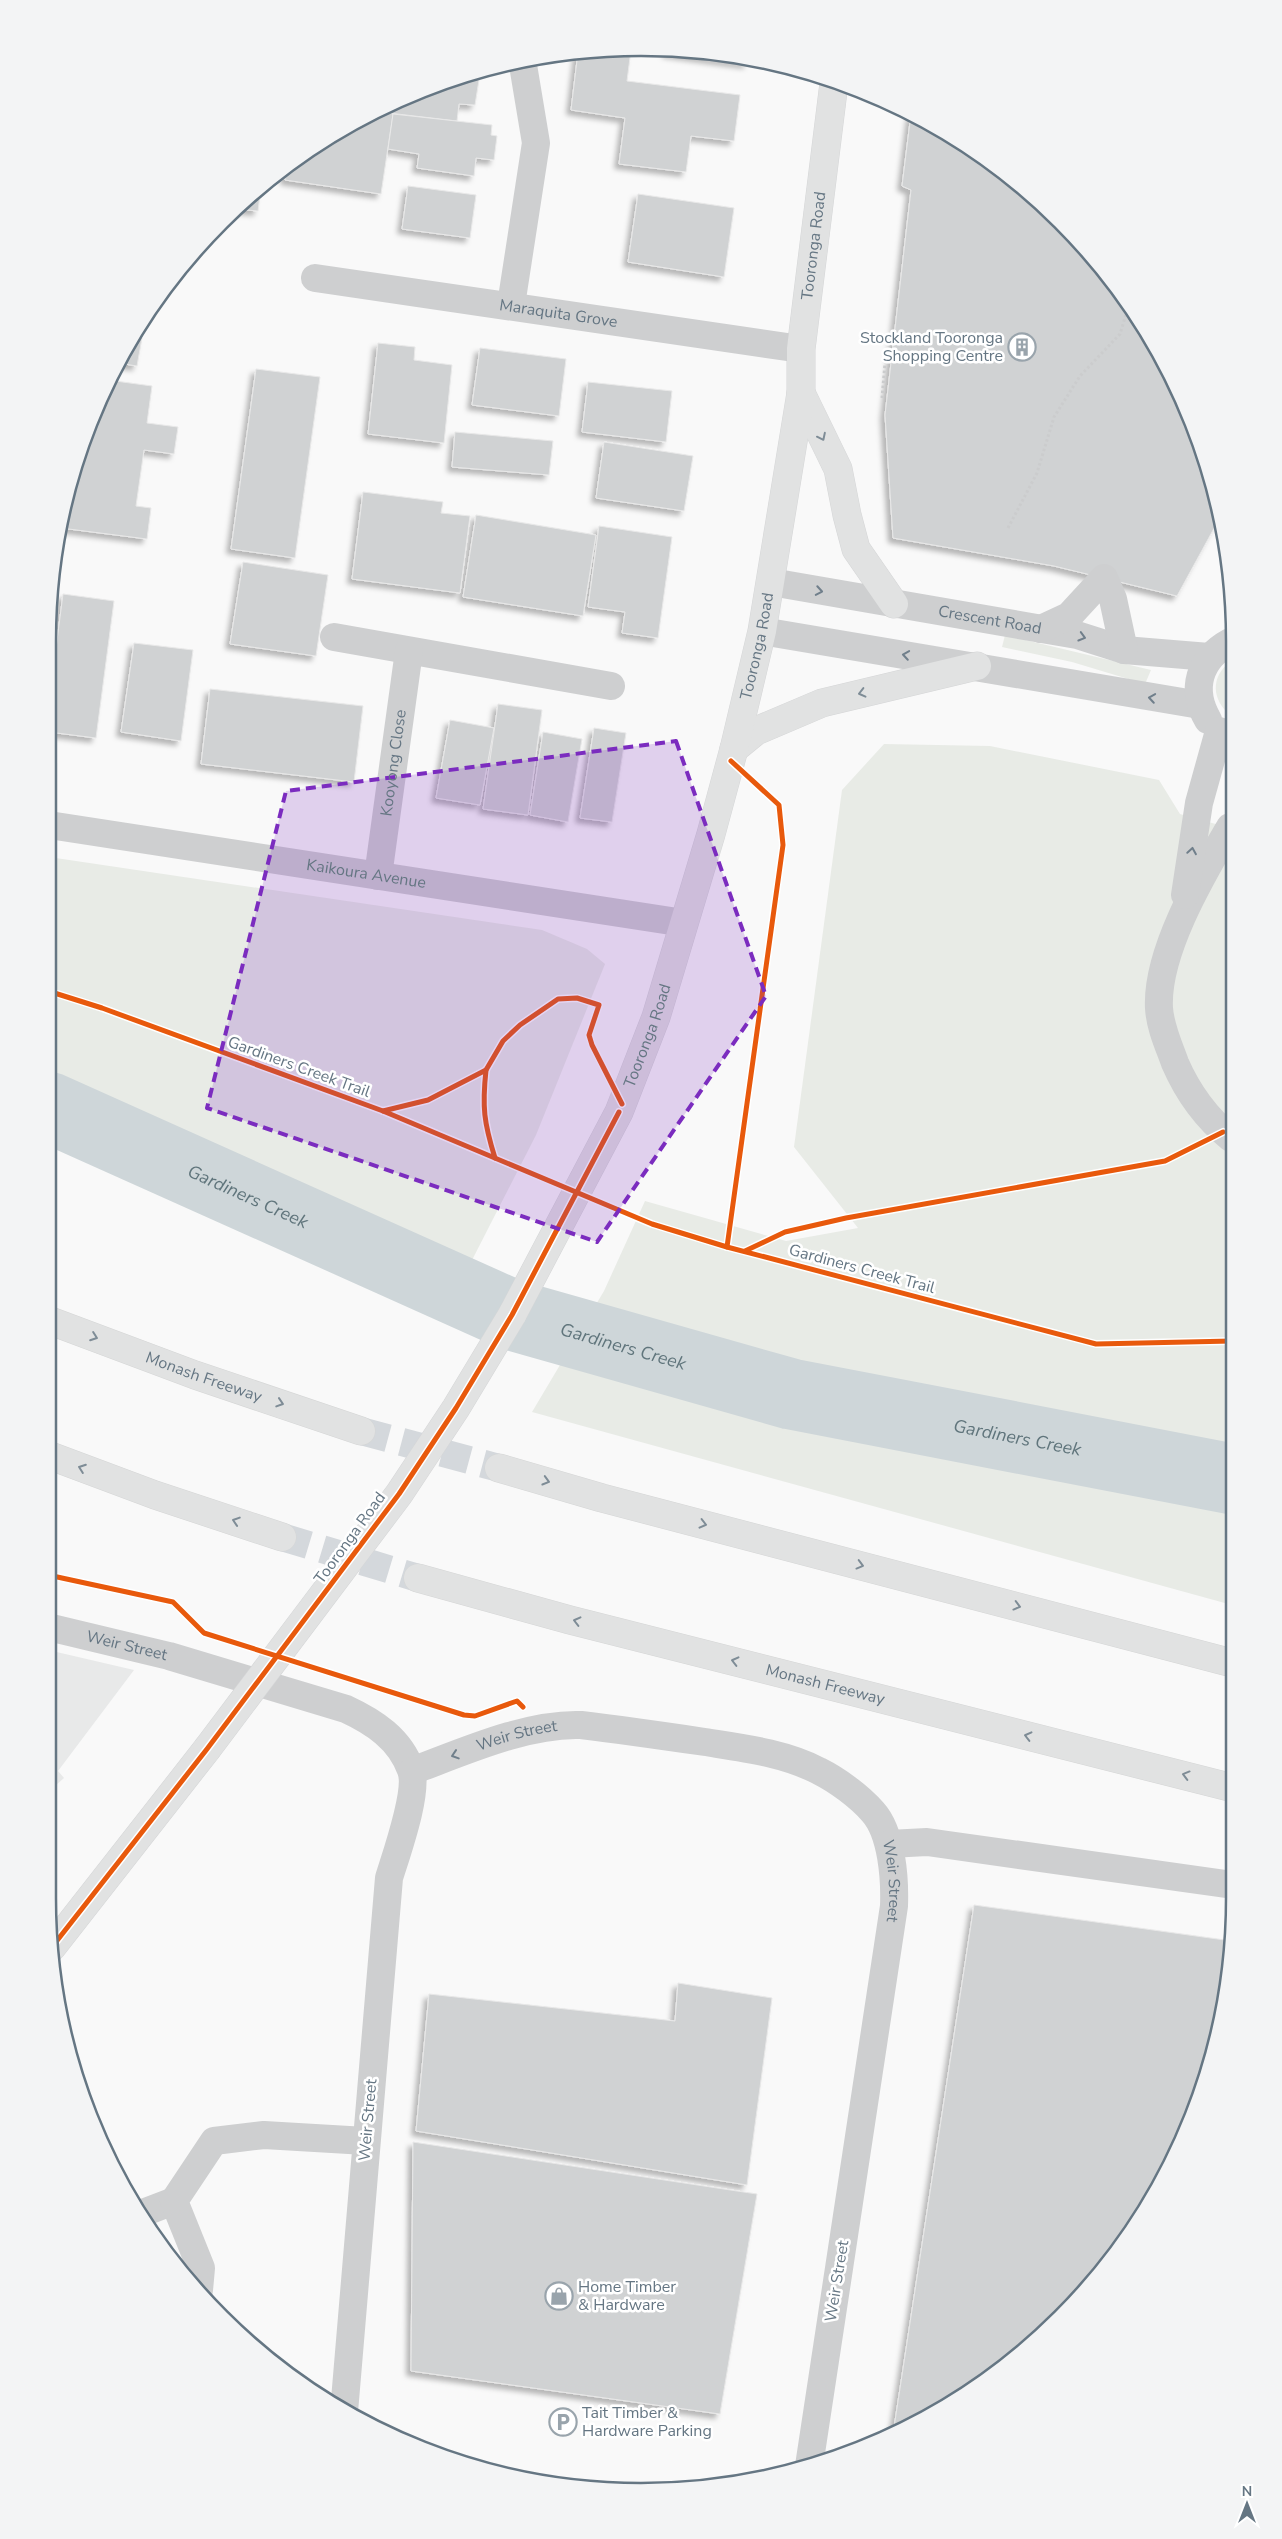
<svg xmlns="http://www.w3.org/2000/svg" width="1282" height="2539" font-family="'Nunito Sans',sans-serif">
  <style>
    .built { fill: #e8e9e9 }
    .green { fill: #e8ebe6 }
    .lines { fill: none; stroke-linecap: round; stroke-linejoin: round }
    .river { stroke: #ced6d9; stroke-width: 71 }
    .building { fill: #d0d2d3; stroke: #e8e8e8; filter: url(#shadow) }
    .highway-tunnel { stroke: #d4d8dc; stroke-width: 28; stroke-dasharray: 28 14; stroke-linecap: butt }
    .major-casing { stroke: #d5d6d7; stroke-width: 29 }
    .highway-casing { stroke: #d5d6d6; stroke-width: 29 }
    .path { stroke: #cbcccd; stroke-width: 3; stroke-dasharray: 2.5 2.5; stroke-linecap: butt }
    .minor { stroke: #cecfd0; stroke-width: 28 }
    .major { stroke: #e1e2e2; stroke-width: 28 }
    .highway { stroke: #e1e2e2; stroke-width: 28 }
    .major-bridge-casing { stroke: #d5d6d7; stroke-width: 29; stroke-linecap: butt }
    .major-bridge { stroke: #e1e2e2; stroke-width: 28 }
    .cycleway-casing { stroke: #fff; stroke-width: 8 }
    .cycleway { stroke: #e8590c; stroke-width: 5 }
    .oneway { stroke: #7e8c96 }
    .oneway2 { stroke: #707f8b }
    .marked { fill: #7b2cbf; fill-opacity: 0.2; stroke: #7b2cbf; stroke-width: 4; stroke-dasharray: 10 6; stroke-linejoin: round }
    .labels { text-anchor: middle; dominant-baseline: central; stroke-width: 5; stroke-linejoin: round; paint-order: stroke }
    .street-label { font-size: 16px; fill: #657683; stroke: #fff }
    .poi-label { font-size: 16px; fill: #657683; stroke: #fff; text-anchor: start }
    .water-label { font-size: 18px; font-style: italic; fill: #60757c; stroke: #fff }
    .rim { fill: none; stroke: #657683; stroke-width: 2.5 }
  </style>
  <defs>
    <filter id="shadow"><feDropShadow dx="-4.5" dy="4.5" stdDeviation="2.5" flood-color="#0004"/></filter>
  </defs>
  <rect width="100%" height="100%" fill="#f9f9f9"/>
  <path class="built" d="M48 1650 134 1670 58 1771 64 1778 48 1792Z"/>
  <g class="green">
    <path d="M1005 635 1151 670 1145 684 1072 662 1002 647Z"/>
    <path d="M1230 662V715C1212 700 1210 677 1230 662Z"/>
    <path d="M884 744 990 746 1159 780 1180 814 1230 828 1232 1605 532 1412 604 1291 645 1201 786 1241 858 1228 794 1147 842 790Z"/>
    <path d="M49 857 542 930 587 949 605 964 536 1135 468 1268 48 1076Z"/>
  </g>
  <g class="lines">
    <path class="river" id="s1" d="M48 1107 512 1315 791 1394 1232 1479"/>
  </g>
  <g class="building">
    <path d="M667 49H680L748 60V64L667 53Z"/>
    <path d="M631 50 627 81 740 95 734 141 691 136 686 172 619 164 625 118 571 110 578 52Z"/>
    <path d="M473 74V79L479 80 475 105 459 104 457 121 389 113 390 106 450 79Z"/>
    <path d="M379 111 393 114 381 194 285 180 286 168 344 127Z"/>
    <path d="M393 114 492 125 491 135 497 136 494 160 476 158 474 176 417 168 419 154 388 149Z"/>
    <path d="M911 114 1032 195 1112 280 1189 414 1218 521 1177 596 1054 566 893 538 885 415 911 190 902 186Z"/>
    <path d="M408 186 476 195 470 238 402 229Z"/>
    <path d="M261 187 258 211 237 209 249 195Z"/>
    <path d="M638 194 734 208 724 277 628 262Z"/>
    <path d="M135 336 142 338 137 366 118 363Z"/>
    <path d="M378 343 415 347 414 360 452 365 444 443 368 434Z"/>
    <path d="M480 348 566 359 559 416 472 405Z"/>
    <path d="M256 369 320 377 295 558 231 549Z"/>
    <path d="M108 380 152 386 147 423 178 427 174 454 144 450 136 506 151 508 147 539 61 528 68 488Z"/>
    <path d="M588 382 672 391 666 442 582 432Z"/>
    <path d="M455 432 553 441 549 475 452 467Z"/>
    <path d="M604 442 693 456 684 511 596 498Z"/>
    <path d="M363 492 443 502 441 513 470 516 460 593 352 579Z"/>
    <path d="M476 515 596 535 583 616 463 597Z"/>
    <path d="M599 526 672 537 658 638 622 633 625 612 588 607Z"/>
    <path d="M243 562 328 575 316 656 230 644Z"/>
    <path d="M63 594 114 601 96 738 49 732V703Z"/>
    <path d="M134 643 193 650 181 741 121 732Z"/>
    <path d="M210 689 363 706 354 782 201 764Z"/>
    <path d="M498 704 542 710 528 815 483 809Z"/>
    <path d="M450 720 494 728 480 805 436 798Z"/>
    <path d="M594 728 626 733 612 822 580 818Z"/>
    <path d="M543 732 582 739 568 822 530 815Z"/>
    <path d="M974 1905 1232 1941 1214 2051 1173 2160 1134 2228 1061 2317 1002 2369 904 2430 893 2434Z"/>
    <path d="M678 1983 772 1998 747 2185 416 2131 429 1994 675 2021Z"/>
    <path d="M413 2142 757 2194 720 2414 411 2371Z"/>
  </g>
  <g class="lines">
    <g class="highway-tunnel">
      <path d="M361 1431 499 1468"/>
      <path d="M282 1537 418 1578"/>
    </g>
    <g class="major-casing">
      <g id="major">
        <path d="M801 393 838 469 847 515 856 549 894 604"/>
        <path d="M734 749 756 731 822 703 977 666"/>
        <path id="s8" d="M512 1315 619 1112 656 1017 711 834 734 749 762 631 801 393V349L834 83"/>
        <path d="M52 1947 207 1749"/>
      </g>
    </g>
    <g class="highway-casing">
      <g id="highway">
        <path id="s9" d="M48 1320 195 1375 361 1431"/>
        <path d="M48 1455 155 1495 282 1537"/>
        <path d="M499 1468 602 1498 1232 1663"/>
        <path id="s10" d="M418 1578 570 1620 1233 1788"/>
      </g>
    </g>
    <g class="path">
      <path d="M882 398 885 363"/>
      <path d="M1008 528 1037 473 1054 417 1080 376 1120 334 1128 308"/>
    </g>
    <g class="minor">
      <path id="s2" d="M315 278 801 349"/>
      <path d="M511 305 536 143 523 65"/>
      <path id="s3" d="M771 582 1077 635 1124 650 1209 657"/>
      <path d="M1041 629 1069 616 1104 578 1113 599 1124 650"/>
      <path d="M762 631 1200 705"/>
      <path d="M334 637 611 686"/>
      <path d="M1208 720C1190 689 1199 659 1230 642"/>
      <path id="s4" d="M49 825 684 923"/>
      <path d="M1230 827C1202 875 1156 952 1159 1008 1160 1027 1169 1046 1175 1063 1188 1093 1205 1117 1231 1138"/>
      <path id="s5" d="M378 876 409 651"/>
      <path d="M1185 895 1199 803 1219 731"/>
      <path id="s6" d="M48 1627 169 1656 346 1709C374 1722 400 1739 411 1770 419 1791 396 1855 389 1878L344 2412"/>
      <path id="s7" d="M412 1771C463 1752 527 1723 581 1725 622 1730 664 1736 705 1742 743 1748 785 1753 819 1771 837 1780 859 1796 873 1812 892 1833 895 1879 894 1906L809 2466"/>
      <path d="M889 1844 927 1842 1233 1885"/>
      <path d="M140 2214 174 2201"/>
      <path d="M199 2290 201 2268 174 2201 214 2141 264 2135 366 2141"/>
    </g>
    <use href="#major" class="major"/>
    <use href="#highway" class="highway"/>
    <g class="major-bridge-casing">
      <path id="major-bridge" d="M207 1749 399 1494 456 1408 512 1315"/>
    </g>
    <use href="#major-bridge" class="major-bridge"/>
    <g class="cycleway-casing">
      <g id="cycleway">
        <path d="M48 991 102 1008 383 1111 652 1224 727 1247 1096 1344 1232 1341"/>
        <path d="M486 1070C482 1107 484 1123 495 1158"/>
        <path d="M383 1111 428 1100 486 1070 503 1041 520 1025 558 999 577 998 599 1005 589 1035 592 1045 622 1104"/>
        <path d="M727 1247 783 845 779 805 731 761"/>
        <path d="M745 1251 785 1232 846 1218 1165 1161 1223 1132"/>
        <path d="M48 1575 173 1602 204 1633 464 1715 475 1716 517 1701 523 1707"/>
        <path d="M52 1947 207 1749 399 1494 456 1408 512 1315 619 1112"/>
      </g>
    </g>
    <use href="#cycleway" class="cycleway"/>
  </g>
  <defs><path id="oneway-chevron" d="M-2-3.5L2.5 0L-2 3.5" fill="none" stroke-width="1.6" stroke-linecap="round" stroke-linejoin="round" transform="scale(1.25)"/></defs>
  <g class="oneway">
    <use href="#oneway-chevron" transform="translate(822 437) rotate(64)"/>
    <use href="#oneway-chevron" transform="translate(862 693) rotate(166)"/>
    <use href="#oneway-chevron" transform="translate(94 1337) rotate(20)"/>
    <use href="#oneway-chevron" transform="translate(280 1403) rotate(18)"/>
    <use href="#oneway-chevron" transform="translate(82 1468) rotate(-160)"/>
    <use href="#oneway-chevron" transform="translate(546 1481) rotate(16)"/>
    <use href="#oneway-chevron" transform="translate(236 1521) rotate(-162)"/>
    <use href="#oneway-chevron" transform="translate(703 1524) rotate(14)"/>
    <use href="#oneway-chevron" transform="translate(860 1565) rotate(15)"/>
    <use href="#oneway-chevron" transform="translate(1017 1606) rotate(15)"/>
    <use href="#oneway-chevron" transform="translate(577 1621) rotate(-166)"/>
    <use href="#oneway-chevron" transform="translate(735 1661) rotate(-166)"/>
    <use href="#oneway-chevron" transform="translate(1028 1736) rotate(-166)"/>
    <use href="#oneway-chevron" transform="translate(1186 1775) rotate(-165)"/>
  </g>
  <g class="oneway2">
    <use href="#oneway-chevron" transform="translate(819 591) rotate(10)"/>
    <use href="#oneway-chevron" transform="translate(1082 637) rotate(16)"/>
    <use href="#oneway-chevron" transform="translate(906 655) rotate(-171)"/>
    <use href="#oneway-chevron" transform="translate(1152 698) rotate(-171)"/>
    <use href="#oneway-chevron" transform="translate(1192 851) rotate(-81)"/>
    <use href="#oneway-chevron" transform="translate(455 1755) rotate(162)"/>
  </g>
  <path class="marked" d="M676 741 766 996 597 1242 207 1108 286 791Z"/>
  <defs>
    <g id="building-ring" transform="scale(1.4375)"><circle r="9.5" fill="#fff" stroke="#99a4ac" stroke-width="1.5"/><path d="M-4-6H4V6H1V3H-1V6H-4ZM-2.5-4.3h1.7v1.8h-1.7ZM.8-4.3h1.7v1.8H.8ZM-2.5-1h1.7V.8h-1.7ZM.8-1h1.7V.8H.8Z" fill="#99a4ac"/></g>
    <g id="shop-ring" transform="scale(1.4375)"><circle r="9.5" fill="#fff" stroke="#99a4ac" stroke-width="1.5"/><path d="M-5-2.5h2.3a2.7 3.5 0 0 1 5.4 0H5L5.5 6h-11ZM-1.5-2.5h3a1.5 2.3 0 0 0-3 0Z" fill="#99a4ac"/></g>
    <g id="parking-ring" transform="scale(1.4375)"><circle r="9.5" fill="#fff" stroke="#99a4ac" stroke-width="1.5"/><path d="M-3.5-5.5H1a3.5 3.5 0 0 1 0 7H-1V5.5H-3.5ZM-1-3.4V-.6H.8a1.4 1.4 0 0 0 0-2.8Z" fill="#99a4ac"/></g>
  </defs>
  <g fill-rule="evenodd">
    <use href="#building-ring" x="1022" y="347"/>
    <use href="#shop-ring" x="559" y="2296"/>
    <use href="#parking-ring" x="563" y="2422"/>
  </g>
  <g class="labels">
    <g class="street-label">
      <text stroke="none"><textPath href="#s8" startOffset="1121">Tooronga Road</textPath></text>
      <text stroke="none"><textPath href="#s2" startOffset="246">Maraquita Grove</textPath></text>
      <text stroke="none"><textPath href="#s3" startOffset="222">Crescent Road</textPath></text>
      <text stroke="none"><textPath href="#s8" startOffset="716">Tooronga Road</textPath></text>
      <text stroke="none"><textPath href="#s5" startOffset="114">Kooyong Close</textPath></text>
      <text stroke="none"><textPath href="#s4" startOffset="321">Kaikoura Avenue</textPath></text>
      <text stroke="none"><textPath href="#s8" startOffset="311">Tooronga Road</textPath></text>
      <text transform="translate(299 1067) rotate(20)">Gardiners Creek Trail</text>
      <text transform="translate(862 1269) rotate(15)">Gardiners Creek Trail</text>
      <text stroke="none"><textPath href="#s9" startOffset="166">Monash Freeway</textPath></text>
      <text transform="translate(350 1538) rotate(-54)">Tooronga Road</text>
      <text stroke="none"><textPath href="#s6" startOffset="81">Weir Street</textPath></text>
      <text stroke="none"><textPath href="#s10" startOffset="421">Monash Freeway</textPath></text>
      <text stroke="none"><textPath href="#s7" startOffset="111">Weir Street</textPath></text>
      <text stroke="none"><textPath href="#s7" startOffset="561">Weir Street</textPath></text>
      <text transform="translate(368 2120) rotate(-85)">Weir Street</text>
      <text transform="translate(837 2281) rotate(-81)">Weir Street</text>
    </g>
    <g class="poi-label">
      <text x="1003" y="338" text-anchor="end">Stockland Tooronga<tspan x="1003" dy="18">Shopping Centre</tspan></text>
      <text x="578" y="2287">Home Timber<tspan x="578" dy="18">&amp; Hardware</tspan></text>
      <text x="582" y="2413">Tait Timber &amp;<tspan x="582" dy="18">Hardware Parking</tspan></text>
    </g>
    <g class="water-label">
      <text stroke="none"><textPath href="#s1" startOffset="219">Gardiners Creek</textPath></text>
      <text stroke="none"><textPath href="#s1" startOffset="624">Gardiners Creek</textPath></text>
      <text stroke="none"><textPath href="#s1" startOffset="1029">Gardiners Creek</textPath></text>
    </g>
  </g>
  <path d="M0 0H1282V2539H0ZM641 56H641A585 585 0 0 1 1226 641V1898A585 585 0 0 1 641 2483H641A585 585 0 0 1 56 1898V641A585 585 0 0 1 641 56Z" fill="#f3f4f5" fill-rule="evenodd"/>
  <path class="rim" d="M641 56H641A585 585 0 0 1 1226 641V1898A585 585 0 0 1 641 2483H641A585 585 0 0 1 56 1898V641A585 585 0 0 1 641 56Z"/>
  <g transform="translate(1247 2504)" stroke="#ffffff" stroke-width="4" paint-order="stroke">
  <path d="M0-4L9 19L0 12L-9 19Z" fill="#657683"/>
  <text y="-8" font-size="14" font-weight="bold" text-anchor="middle" fill="#657683">N</text>
  </g>
</svg>
